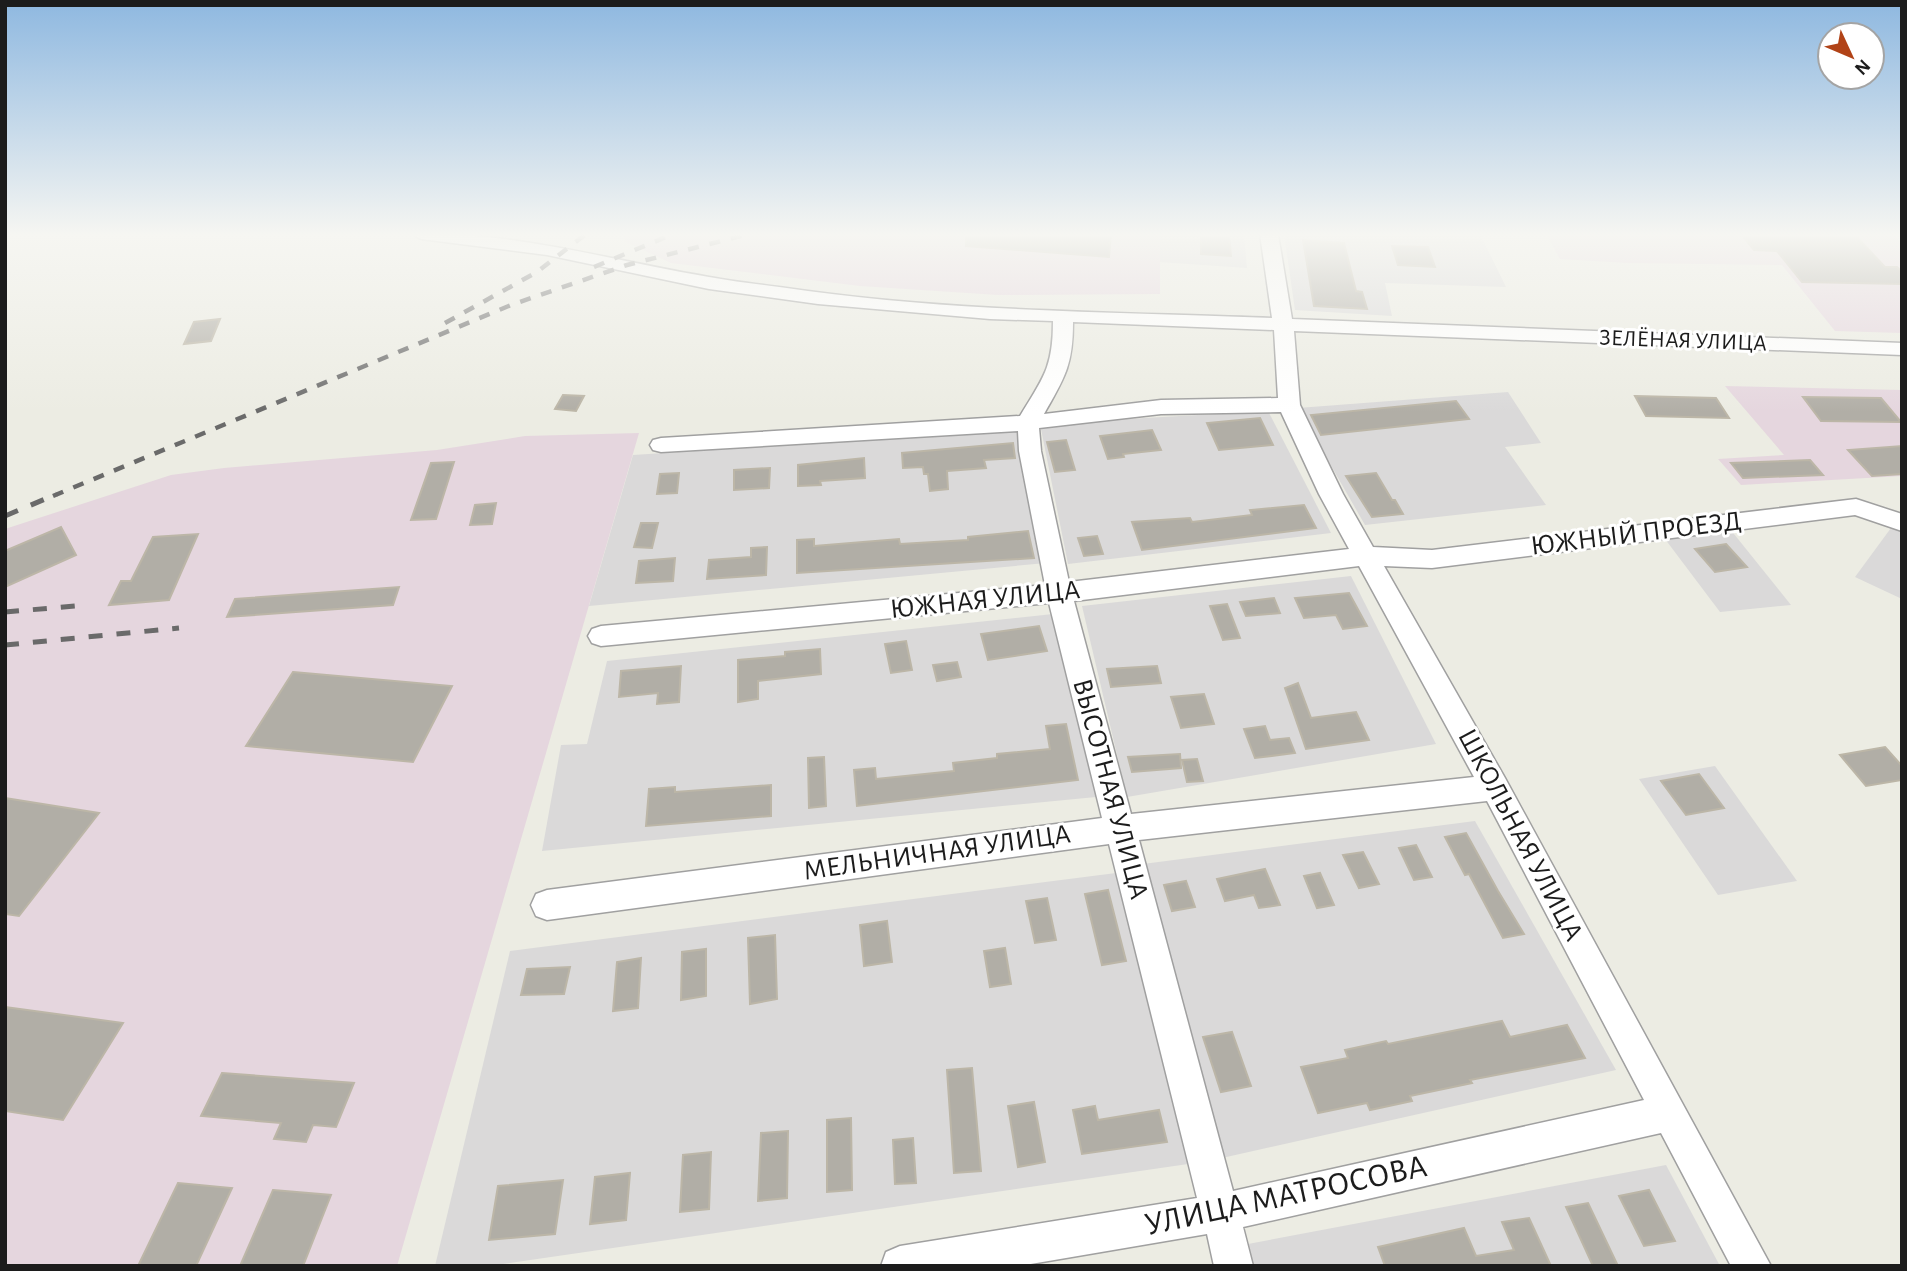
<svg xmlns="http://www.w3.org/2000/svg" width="1907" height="1271" font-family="'Alegreya Sans',sans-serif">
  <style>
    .residential { fill: #dad9d9 }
    .industrial { fill: #e5d6de }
    .building { fill: #b1aea6; stroke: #bcb6a7; stroke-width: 2 }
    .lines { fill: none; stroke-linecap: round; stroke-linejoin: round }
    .minor-casing { stroke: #a0a0a0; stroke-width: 3 }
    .minor { fill: #fff; fill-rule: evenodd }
    .rail-far1 { stroke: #6a6a6a; stroke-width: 4.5; stroke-dasharray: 11 11; stroke-linecap: butt }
    .rail { stroke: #6a6a6a; stroke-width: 5; stroke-dasharray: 14 14; stroke-linecap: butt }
    .labels { text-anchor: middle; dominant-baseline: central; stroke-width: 6; stroke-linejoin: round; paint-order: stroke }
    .far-street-label { font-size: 23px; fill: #1c1c1c; stroke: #fff }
    .street-label { font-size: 28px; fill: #1c1c1c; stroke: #fff }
    .near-street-label { font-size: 33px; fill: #1c1c1c; stroke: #fff }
  </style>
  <rect width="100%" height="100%" fill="#ecece3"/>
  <g class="residential">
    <path d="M1160 234H1244L1247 268 1159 262Z"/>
    <path d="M1284 234H1480L1506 287 1385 283 1392 316 1295 310Z"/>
    <path d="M1508 392 1541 443 1505 447 1546 505 1365 525 1298 408Z"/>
    <path d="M1268 411 1331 533 1068 564 1040 424Z"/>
    <path d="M1020 430 1046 563 589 606 633 455Z"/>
    <path d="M1902 513V599L1855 577Z"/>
    <path d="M1730 529 1791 605 1720 612 1662 535Z"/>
    <path d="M1351 576 1436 744 1127 797 1082 606Z"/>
    <path d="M1053 614 1096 797 542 851 561 745 587 744 607 661Z"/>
    <path d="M1715 766 1797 881 1718 895 1639 779Z"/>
    <path d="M1475 821 1616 1070 1222 1158 1143 864Z"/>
    <path d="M1116 873 1195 1163 489 1266H435L510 951Z"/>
    <path d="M1666 1165 1720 1266H1253L1248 1244Z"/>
  </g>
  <g class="industrial">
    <path d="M627 234H1160V294L998 295 860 286 671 263 624 241Z"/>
    <path d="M1546 234H1892L1902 244V333L1835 331 1782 265 1628 263 1560 259Z"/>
    <path d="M1725 386 1902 390V476L1741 485 1718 459 1784 455Z"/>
    <path d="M639 433 397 1266H5V529L171 475 224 468 437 450 525 436Z"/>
  </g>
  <g class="building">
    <path d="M966 234H1111L1109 257 966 246Z"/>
    <path d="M1201 234H1229L1231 256 1201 254Z"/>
    <path d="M1741 234H1854L1885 267H1897L1902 272V284L1802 282 1777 251 1754 250Z"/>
    <path d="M1303 240 1344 243 1356 291 1362 292 1367 309 1314 306Z"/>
    <path d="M1392 246 1428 247 1435 267 1398 265Z"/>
    <path d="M220 319 211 341 184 344 194 322Z"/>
    <path d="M563 395 584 396 576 411 555 409Z"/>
    <path d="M1635 396 1716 398 1729 418 1646 416Z"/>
    <path d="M1803 397 1881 398 1901 422 1821 421Z"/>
    <path d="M1456 401 1469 419 1321 435 1311 415Z"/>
    <path d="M1260 418 1273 445 1219 450 1207 423Z"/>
    <path d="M1152 430 1161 450 1123 454 1124 457 1108 459 1100 436Z"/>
    <path d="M1066 440 1075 470 1055 472 1047 442Z"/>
    <path d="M1013 443 1015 458 984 460 986 468 947 471 948 489 930 491 928 474H924L923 467 903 468 902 453Z"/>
    <path d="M1902 446V474L1872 476 1848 450Z"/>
    <path d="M864 458 865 478 820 481 821 485 798 486V465Z"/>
    <path d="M1810 460 1823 475 1743 478 1731 463Z"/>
    <path d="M454 462 436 519 411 520 431 463Z"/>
    <path d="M770 468 769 488 734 490V470Z"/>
    <path d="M679 473 677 493 657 494 660 474Z"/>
    <path d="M1376 473 1392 500H1395L1403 514 1372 517 1346 476Z"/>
    <path d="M496 503 492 524 470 525 475 505Z"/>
    <path d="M1304 505 1316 528 1142 550 1132 522 1190 518 1192 522 1252 515 1250 510Z"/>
    <path d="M641 523H658L652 548 634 547Z"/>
    <path d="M61 527 76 555 5 587V551Z"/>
    <path d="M1028 531 1034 558 797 573V540L814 539V546L899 539 900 544 968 540V537Z"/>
    <path d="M198 534 169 600 109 605 121 581H131L153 537Z"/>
    <path d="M1097 536 1103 554 1084 556 1078 538Z"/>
    <path d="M1726 544 1747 567 1715 572 1695 549Z"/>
    <path d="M767 547 766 575 707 579 709 560 751 557V548Z"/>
    <path d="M675 558 673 581 636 583 639 561Z"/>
    <path d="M399 587 393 605 227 617 235 599Z"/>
    <path d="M1349 593 1367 626 1343 629 1336 615 1304 618 1295 598Z"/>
    <path d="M1274 598 1280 613 1246 616 1240 602Z"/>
    <path d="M1227 604 1240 638 1223 640 1210 606Z"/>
    <path d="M1039 626 1047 651 988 660 981 634Z"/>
    <path d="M906 641 912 670 891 673 885 644Z"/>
    <path d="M820 649 821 674 758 681V699L738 702V660L785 656V652Z"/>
    <path d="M957 662 961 677 937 681 933 665Z"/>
    <path d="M681 666 679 702 657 704 658 693 619 697 621 671Z"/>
    <path d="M1157 666 1161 683 1111 687 1107 669Z"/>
    <path d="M293 672 452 686 413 762 246 746Z"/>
    <path d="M1298 683 1311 718 1356 712 1369 740 1306 749 1285 688Z"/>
    <path d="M1204 694 1214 724 1181 728 1171 697Z"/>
    <path d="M1066 724 1078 780 857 806 854 770 875 768 876 779 954 771 953 763 997 758V754L1050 749 1046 726Z"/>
    <path d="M1265 726 1270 740 1289 738 1295 753 1255 758 1244 729Z"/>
    <path d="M1885 747 1902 766V780L1866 786 1840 755Z"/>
    <path d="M1180 754 1181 768 1132 772 1128 757Z"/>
    <path d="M824 757 826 806 809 808 808 758Z"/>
    <path d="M1197 759 1203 781 1187 782 1182 760Z"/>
    <path d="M1699 774 1724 808 1686 815 1661 781Z"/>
    <path d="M771 785V816L646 826 649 789 675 787V792Z"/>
    <path d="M5 798 99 813 19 916 5 914Z"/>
    <path d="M1466 833 1498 891 1524 934 1503 938 1469 874 1465 875 1445 837Z"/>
    <path d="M1416 845 1432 877 1414 880 1399 848Z"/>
    <path d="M1363 852 1379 884 1359 888 1343 855Z"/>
    <path d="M1265 869 1280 905 1259 908 1254 895 1225 901 1217 879Z"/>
    <path d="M1320 873 1334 905 1317 908 1304 876Z"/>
    <path d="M1186 881 1195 907 1172 911 1164 885Z"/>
    <path d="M1108 890 1126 961 1102 965 1085 894Z"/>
    <path d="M1047 898 1056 940 1035 943 1026 901Z"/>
    <path d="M887 921 892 962 864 966 860 925Z"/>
    <path d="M775 935 777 999 750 1004 748 938Z"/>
    <path d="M1005 948 1011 984 990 987 984 951Z"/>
    <path d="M706 949V996L681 1000 682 952Z"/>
    <path d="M641 958 638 1008 613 1011 617 962Z"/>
    <path d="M570 967 564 994 521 995 527 969Z"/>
    <path d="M5 1007 123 1023 63 1120 5 1111Z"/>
    <path d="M1502 1021 1510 1037 1567 1025 1585 1058 1470 1080 1472 1083 1410 1096 1412 1101 1370 1110 1367 1103 1318 1113 1301 1067 1348 1058 1345 1050 1386 1041 1388 1044Z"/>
    <path d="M1232 1032 1251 1086 1221 1092 1203 1037Z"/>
    <path d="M972 1068 981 1171 954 1173 947 1070Z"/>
    <path d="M222 1073 354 1083 336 1127 313 1125 306 1142 274 1139 281 1123 201 1116Z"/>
    <path d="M1034 1102 1045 1162 1018 1167 1008 1106Z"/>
    <path d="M1095 1106 1098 1120 1159 1110 1167 1142 1082 1154 1073 1110Z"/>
    <path d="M851 1118 852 1190 827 1192V1120Z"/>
    <path d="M788 1131 787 1198 758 1201 761 1133Z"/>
    <path d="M913 1138 916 1183 895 1184 893 1140Z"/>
    <path d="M711 1152 709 1209 680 1212 683 1155Z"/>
    <path d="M630 1173 626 1220 590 1224 595 1177Z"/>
    <path d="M563 1180 555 1234 489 1240 498 1186Z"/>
    <path d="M178 1183 232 1188 196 1266H138Z"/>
    <path d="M273 1190 331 1195 303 1266H240Z"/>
    <path d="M1649 1190 1675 1241 1644 1246 1619 1196Z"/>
    <path d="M1588 1203 1618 1266H1593L1566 1207Z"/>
    <path d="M1529 1218 1551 1266H1385L1378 1247 1464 1228 1476 1256 1514 1250 1502 1222Z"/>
  </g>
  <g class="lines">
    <g class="minor-casing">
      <path id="minor" d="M412 234C514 231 609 260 709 277 742 283 775 286 808 291 962 312 1118 312 1272 318L1260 234H1278L1292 319 1902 343V355L1294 331 1300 405 1343 494 1373 547 1432 550 1856 499 1902 514V531L1855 515 1432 568 1384 566 1505 778 1771 1266H1731L1661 1133 1243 1227 1253 1266H1214L1207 1234 1019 1266H881L886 1252 900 1246 1197 1198 1109 844 547 920 536 916 531 905 536 894 547 890 1102 818 1049 603 601 646 592 643 588 636 592 629 601 626 1045 585 1019 451 1018 431 661 452 653 450 650 445 653 440 661 438 1020 416C1043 378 1053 368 1053 321L990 319 818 304 709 289 547 255 421 239ZM1073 322 1274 330 1278 398 1161 400 1044 414C1065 377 1073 365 1073 322ZM1281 412 1319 494 1349 549 1069 582 1041 451 1039 428 1161 414ZM1359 566 1474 777 1131 814 1074 601ZM1487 801 1644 1100 1233 1191 1139 840Z"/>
    </g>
    <use href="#minor" class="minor"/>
    <g class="rail-far1">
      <path d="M594 267 673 234"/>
      <path d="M445 323 537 272 586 234"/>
      <path d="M53 496 511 305 627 265 749 234"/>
    </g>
    <g class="rail">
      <path d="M5 516 57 494"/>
      <path d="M5 612 87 605"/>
      <path d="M5 645 179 628"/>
    </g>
  </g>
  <linearGradient id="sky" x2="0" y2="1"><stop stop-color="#8eb8e0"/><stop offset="0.57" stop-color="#f6f6f2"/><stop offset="1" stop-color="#f6f6f2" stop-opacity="0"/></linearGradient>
  <rect width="1907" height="412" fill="url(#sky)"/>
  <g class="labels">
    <g class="far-street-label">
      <text transform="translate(1683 341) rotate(2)">ЗЕЛЁНАЯ УЛИЦА</text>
    </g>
    <g class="street-label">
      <text transform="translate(1636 534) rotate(-7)">ЮЖНЫЙ ПРОЕЗД</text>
      <text transform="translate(985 600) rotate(-6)">ЮЖНАЯ УЛИЦА</text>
      <text transform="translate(1110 789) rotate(75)">ВЫСОТНАЯ УЛИЦА</text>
      <text transform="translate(1520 835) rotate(62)">ШКОЛЬНАЯ УЛИЦА</text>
      <text transform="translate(937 853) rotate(-8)">МЕЛЬНИЧНАЯ УЛИЦА</text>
    </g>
    <g class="near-street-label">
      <text transform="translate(1286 1196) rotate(-12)">УЛИЦА МАТРОСОВА</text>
    </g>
  </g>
  <rect width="1907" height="1271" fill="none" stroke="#1c1c1c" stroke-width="14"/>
  <g transform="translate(1851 56) rotate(134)"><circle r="33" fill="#ffffff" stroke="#a4a4a4" stroke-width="2"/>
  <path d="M0-5L12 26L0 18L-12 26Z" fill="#b14317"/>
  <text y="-10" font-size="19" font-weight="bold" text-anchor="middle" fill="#1c1c1c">N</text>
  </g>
</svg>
